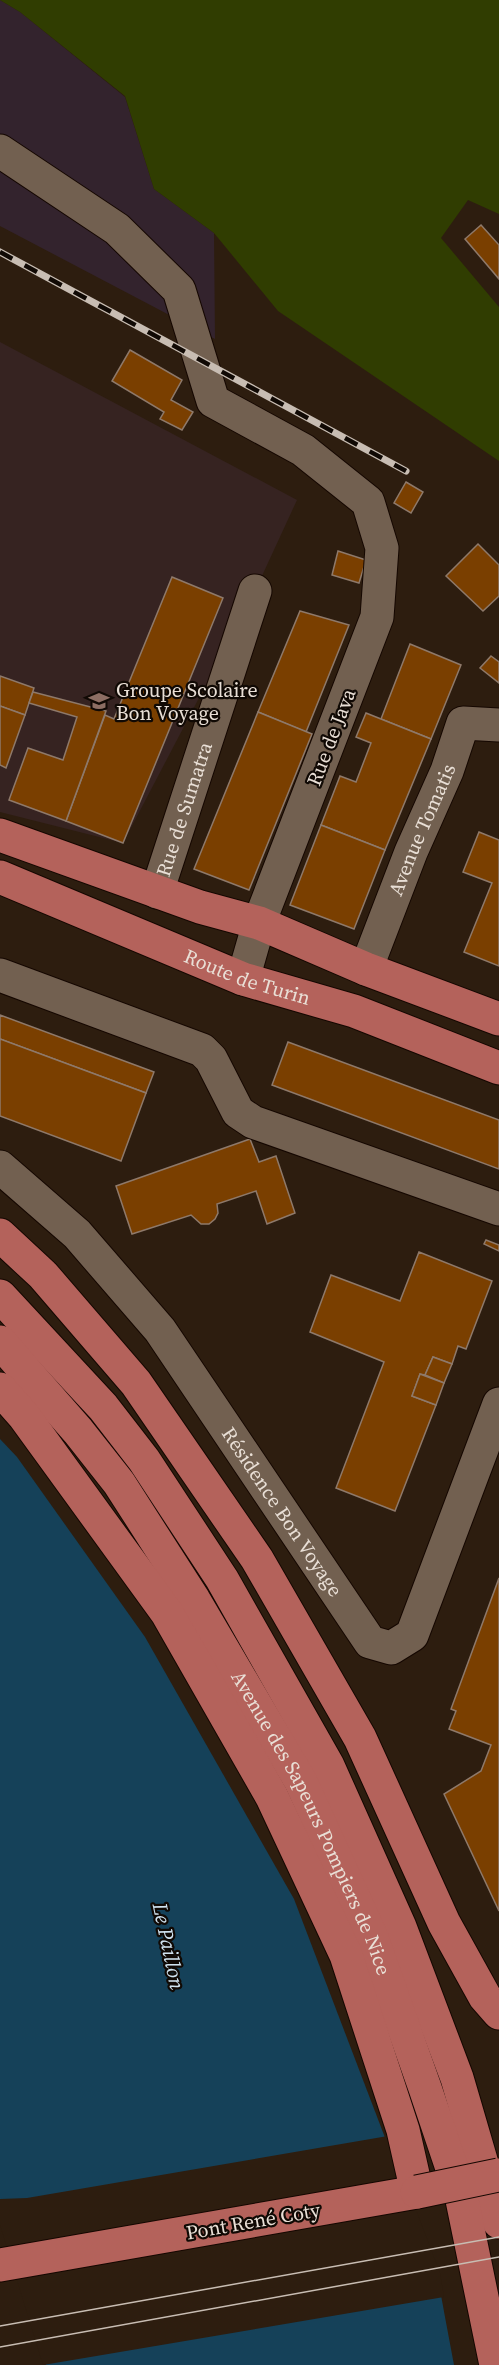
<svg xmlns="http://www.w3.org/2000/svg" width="499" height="2365" font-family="'Source Serif 4',serif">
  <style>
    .industrial { fill: #33232d }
    .education { fill: #362321 }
    .green { fill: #303d01 }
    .water { fill: #154159 }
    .pier { fill: #2d1d0f }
    .building { fill: #7a3f00; stroke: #8e796a; stroke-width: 1.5 }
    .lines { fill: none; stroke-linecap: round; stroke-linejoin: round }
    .minor-casing { stroke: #150700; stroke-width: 35 }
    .major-casing { stroke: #150700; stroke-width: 35 }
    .minor { stroke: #726050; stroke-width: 33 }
    .major { stroke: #b4625b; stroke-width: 33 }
    .tram { stroke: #c8bdb3; stroke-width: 1.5 }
    .rail-casing { stroke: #c8bdb3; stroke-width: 7 }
    .rail { stroke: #100904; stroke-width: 4.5; stroke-dasharray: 14; stroke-linecap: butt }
    .major-bridge-casing { stroke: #150700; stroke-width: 35; stroke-linecap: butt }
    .major-bridge { stroke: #b4625b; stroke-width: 33 }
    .labels { text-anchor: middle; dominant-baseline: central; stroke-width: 4.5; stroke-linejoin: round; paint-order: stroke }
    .poi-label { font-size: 20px; fill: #e9dfd6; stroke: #100904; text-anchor: start }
    .street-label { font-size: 20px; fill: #e9dfd6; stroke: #100904 }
    .water-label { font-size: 21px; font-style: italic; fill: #d0e3f0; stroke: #100904 }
  </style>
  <rect width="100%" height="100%" fill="#2d1d0f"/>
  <path class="industrial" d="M0 0 20 12 125 97 154 189 214 233 215 339 0 226Z"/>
  <path class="education" d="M0 342 297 500 255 591 123 843 0 812Z"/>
  <path class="green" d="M0 0H499V214L468 200 441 238 499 307V461L278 311 214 233 154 189 125 96 20 12Z"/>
  <path class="water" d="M0 1439 17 1457 145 1637 294 1899 437 2274 454 2365H46L0 2215Z"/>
  <path class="pier" d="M388 2136 440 2273 444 2297 43 2365 0 2225V2199L27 2198Z"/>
  <g class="building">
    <path d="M481 225 499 245V279L465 239Z"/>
    <path d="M130 350 182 380 171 400 193 412 182 430 160 419 164 412 112 381Z"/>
    <path d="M406 482 423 492 411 513 394 503Z"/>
    <path d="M478 544 499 565V596L483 611 446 576Z"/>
    <path d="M338 551 366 560 359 583 332 575Z"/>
    <path d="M172 577 223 598 123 843 66 821 105 715 114 719Z"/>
    <path d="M300 611 349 625 306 732 258 712Z"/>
    <path d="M410 644 461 665 431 739 381 719Z"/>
    <path d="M491 656 499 662V683L480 668Z"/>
    <path d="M0 676 34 688 25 715 0 706Z"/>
    <path d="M33 692 106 711 66 821 9 800 28 748 63 760 77 717 29 703Z"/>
    <path d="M0 706 25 715 6 768 0 765Z"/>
    <path d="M258 712 312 734 249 890 194 869Z"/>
    <path d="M366 713 431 739 385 850 321 825 340 776 356 782 371 743 356 737Z"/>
    <path d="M321 825 385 850 354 929 290 905Z"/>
    <path d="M479 832 499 840V966L464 952 492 883 463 872Z"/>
    <path d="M0 1015 154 1072 146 1093 0 1039Z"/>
    <path d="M0 1039 146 1093 121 1161 0 1116Z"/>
    <path d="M288 1042 499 1120V1169L272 1085Z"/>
    <path d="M250 1139 259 1162 276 1156 295 1213 267 1224 256 1191 217 1204 218 1213 215 1219 209 1224H201L191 1215 132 1234 116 1186Z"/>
    <path d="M486 1240 499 1245V1251L484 1244Z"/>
    <path d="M419 1252 492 1281 466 1349 458 1346 452 1364 433 1357 425 1375 420 1374 412 1396 436 1405 395 1511 336 1488 384 1362 310 1332 331 1275 400 1301Z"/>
    <path d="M433 1357 452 1364 444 1383 425 1375Z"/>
    <path d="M420 1374 444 1383 436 1405 412 1396Z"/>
    <path d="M499 1578V1911L444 1794 481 1771 491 1745 449 1729 456 1711 451 1709Z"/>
  </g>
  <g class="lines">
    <g class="minor-casing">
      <g id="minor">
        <path d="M0 151 117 229 179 290 213 401 303 450 368 502 382 548 377 617 259 923 243 979"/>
        <path id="s1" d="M157 892 255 591"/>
        <path id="s2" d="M366 969 411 852 447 771 463 723 499 725"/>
        <path d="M0 975 202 1050 211 1059 238 1112 253 1122 499 1209"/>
        <path id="s3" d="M0 1167 77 1234 160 1330 370 1642 391 1648 412 1635 499 1404"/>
      </g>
    </g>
    <g class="major-casing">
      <g id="major">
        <path d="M0 835 200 907 259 923 366 969 499 1019"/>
        <path id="s4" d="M0 877 243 979 354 1011 499 1068"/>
        <path d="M0 1235 43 1275 136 1383 257 1559 360 1738 444 1923 485 1997 499 2013"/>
        <path d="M0 1296 103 1407 144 1460 222 1579 328 1766 400 1927 457 2078 499 2222"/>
        <path id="s5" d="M0 1342 78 1431 119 1483 194 1600 301 1782 372 1938 425 2088 461 2195 496 2365"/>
        <path d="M0 1389 24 1416 167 1613 272 1797 346 1955 403 2130 417 2192 0 2265"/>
      </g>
    </g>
    <use href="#minor" class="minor"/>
    <use href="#major" class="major"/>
    <g class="tram">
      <path d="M0 2326 499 2237"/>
      <path d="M0 2347 499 2257"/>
    </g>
    <g class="rail-casing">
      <path id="rail" d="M0 252 406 471"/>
    </g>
    <use href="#rail" class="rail"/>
    <g class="major-bridge-casing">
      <path id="major-bridge" d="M417 2192 499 2175"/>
    </g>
    <use href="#major-bridge" class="major-bridge"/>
  </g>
  <defs>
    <g id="school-bare" transform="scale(1.62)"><path d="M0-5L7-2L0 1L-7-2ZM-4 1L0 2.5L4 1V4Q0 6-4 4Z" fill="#8d6e63" stroke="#100904" stroke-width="2.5" paint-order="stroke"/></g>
  </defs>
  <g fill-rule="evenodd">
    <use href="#school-bare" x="99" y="701"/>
  </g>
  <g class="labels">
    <g class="poi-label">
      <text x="116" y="690">Groupe Scolaire<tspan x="116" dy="23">Bon Voyage</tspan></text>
    </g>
    <g class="street-label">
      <text transform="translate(331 737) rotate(-69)">Rue de Java</text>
      <text stroke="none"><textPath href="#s1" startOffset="87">Rue de Sumatra</textPath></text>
      <text stroke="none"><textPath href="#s2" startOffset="150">Avenue Tomatis</textPath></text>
      <text stroke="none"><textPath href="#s4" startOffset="267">Route de Turin</textPath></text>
      <text stroke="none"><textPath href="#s3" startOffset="448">Résidence Bon Voyage</textPath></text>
      <text stroke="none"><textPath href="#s5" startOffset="576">Avenue des Sapeurs Pompiers de Nice</textPath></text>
      <text transform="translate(253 2221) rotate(-10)">Pont René Coty</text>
    </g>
    <g class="water-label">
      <text transform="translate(169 1946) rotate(78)">Le Paillon</text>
    </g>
  </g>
</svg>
